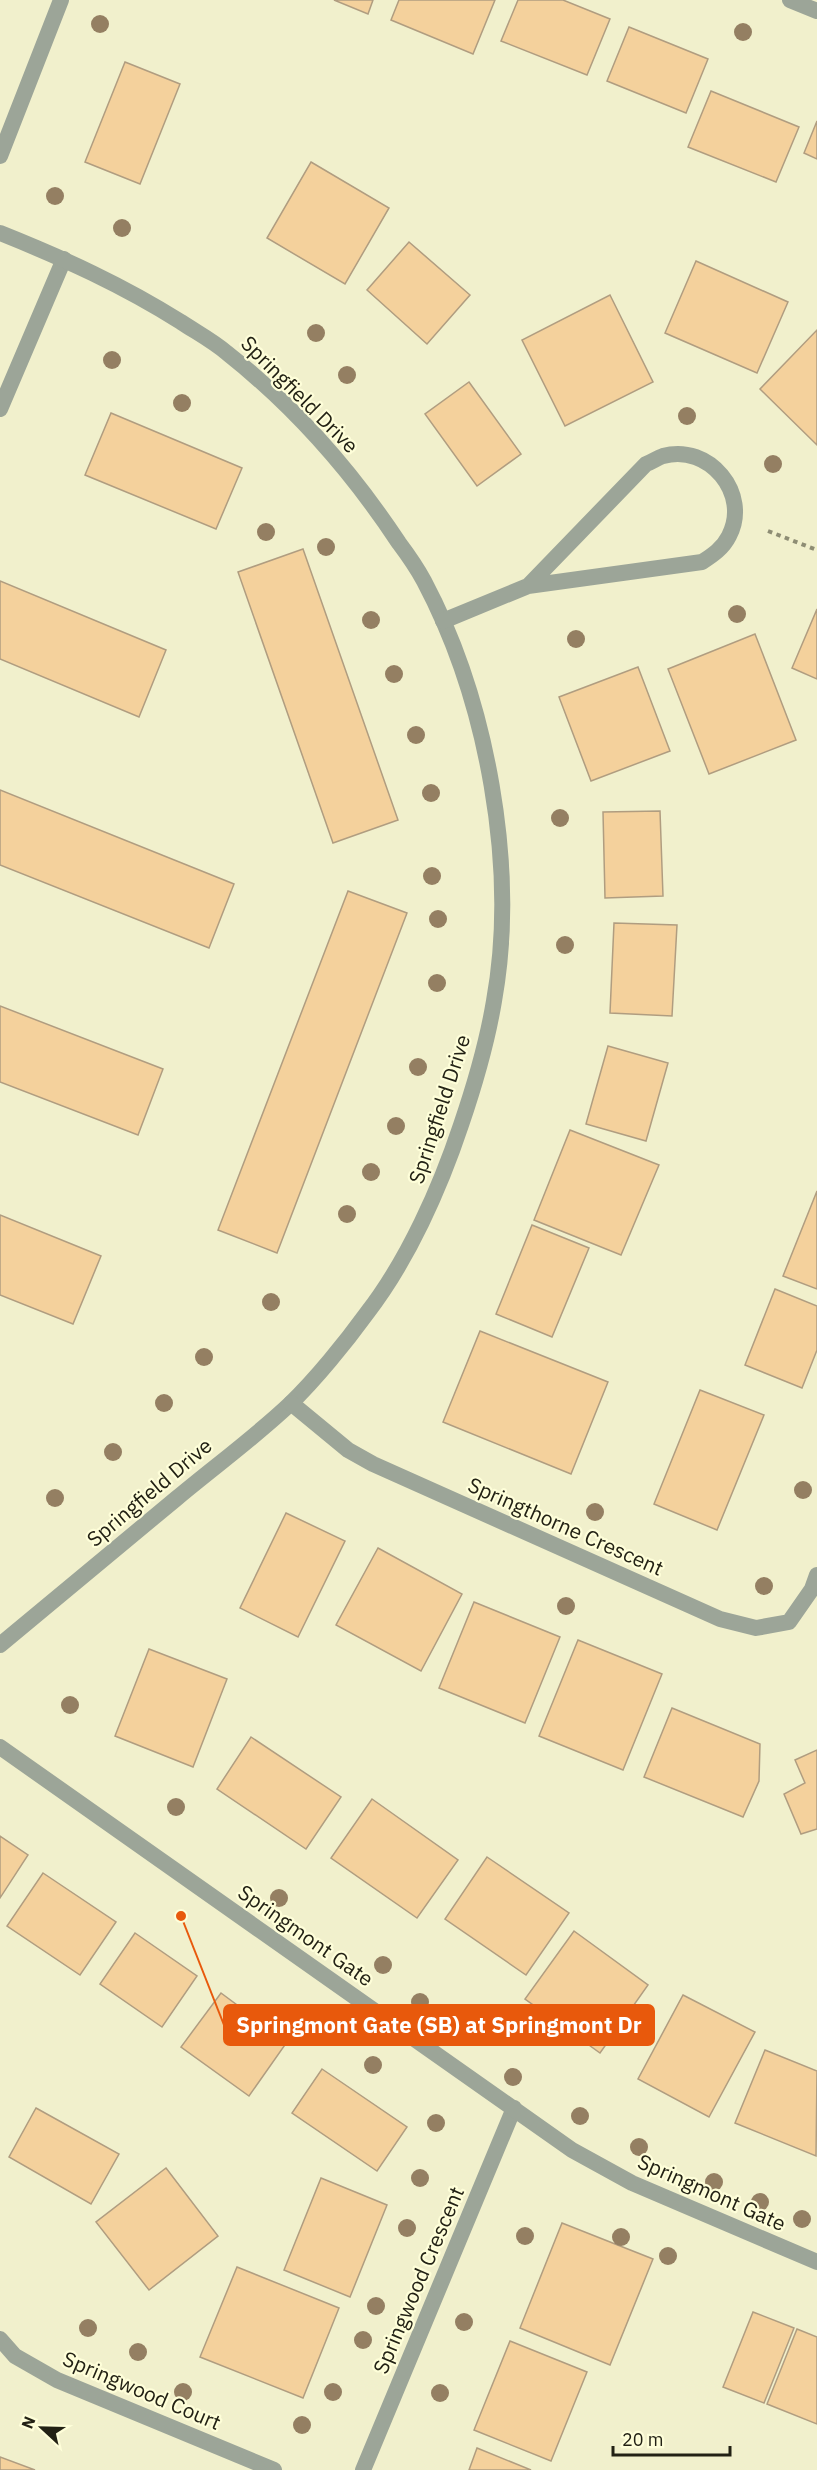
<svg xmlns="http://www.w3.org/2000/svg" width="817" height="2470" font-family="'IBM Plex Sans',sans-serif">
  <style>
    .building { fill: #f4d19c; stroke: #b09d80; stroke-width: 1.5 }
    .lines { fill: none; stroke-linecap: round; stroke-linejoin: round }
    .path { stroke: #8e8d74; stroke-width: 4; stroke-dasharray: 4.5 4.5; stroke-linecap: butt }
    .service { stroke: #9ca598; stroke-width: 16 }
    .minor { stroke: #9ca598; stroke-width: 16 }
    .tertiary { stroke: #9ca598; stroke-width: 16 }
    .tree { fill: #947f62 }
    .labels { text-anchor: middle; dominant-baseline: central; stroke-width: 4.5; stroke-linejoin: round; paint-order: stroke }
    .street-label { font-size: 21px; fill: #222114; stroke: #fefed9 }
    .leader { fill: none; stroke: #e8590c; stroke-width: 2 }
    .callout-dot { fill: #e8590c; stroke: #fefed9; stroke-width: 2 }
    .callout { fill: #e8590c; stroke: #e8590c; stroke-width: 2 }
    .callout-label { font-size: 22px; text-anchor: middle; font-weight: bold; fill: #fff }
  </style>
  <rect width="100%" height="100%" fill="#f1f0cc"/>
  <g class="building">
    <path d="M334 0H373L368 14Z"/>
    <path d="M399 0H495L473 54 391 20Z"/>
    <path d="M518 0H563L610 19 587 75 501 41Z"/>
    <path d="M629 27 708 59 686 113 607 81Z"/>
    <path d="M125 62 180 84 140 184 85 162Z"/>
    <path d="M711 91 799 127 776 182 688 147Z"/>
    <path d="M817 121V159L804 153Z"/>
    <path d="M311 162 389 208 345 284 267 238Z"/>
    <path d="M409 242 470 295 427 344 367 290Z"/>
    <path d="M696 261 788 302 757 373 665 333Z"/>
    <path d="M610 295 653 382 565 426 522 340Z"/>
    <path d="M817 330V445L760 389Z"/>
    <path d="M469 382 521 454 477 486 425 414Z"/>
    <path d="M111 413 242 468 216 529 85 475Z"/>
    <path d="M303 549 398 820 333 843 238 572Z"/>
    <path d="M0 581 166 650 139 717 0 659Z"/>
    <path d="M817 609V679L792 668Z"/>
    <path d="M755 634 796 740 709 774 668 669Z"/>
    <path d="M638 667 670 751 591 781 559 697Z"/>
    <path d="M0 790 234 884 209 948 0 865Z"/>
    <path d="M660 811 663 896 605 898 603 812Z"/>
    <path d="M348 891 407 913 277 1253 218 1230Z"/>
    <path d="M614 923 677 925 672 1016 610 1013Z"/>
    <path d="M0 1006 163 1069 138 1135 0 1082Z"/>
    <path d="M608 1046 668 1063 646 1141 586 1124Z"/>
    <path d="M570 1130 659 1165 621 1255 534 1220Z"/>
    <path d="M817 1191V1289L783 1276Z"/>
    <path d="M0 1215 101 1256 73 1324 0 1295Z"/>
    <path d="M532 1225 589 1248 552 1337 496 1314Z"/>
    <path d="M775 1289 817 1306V1350L802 1388 745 1365Z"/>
    <path d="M480 1331 608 1382 571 1474 443 1422Z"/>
    <path d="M700 1390 764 1415 717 1530 654 1504Z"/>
    <path d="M286 1513 345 1541 298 1637 240 1608Z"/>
    <path d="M378 1548 462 1594 421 1671 336 1625Z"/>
    <path d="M474 1602 560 1637 525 1723 439 1688Z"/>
    <path d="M578 1640 662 1674 623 1770 539 1736Z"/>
    <path d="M149 1649 227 1679 193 1767 115 1736Z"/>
    <path d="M672 1708 760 1744 759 1781 743 1817 644 1777Z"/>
    <path d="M251 1737 341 1797 306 1849 217 1789Z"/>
    <path d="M817 1750V1829L801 1834 784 1794 805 1783 795 1760Z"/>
    <path d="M372 1799 458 1860 417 1918 331 1858Z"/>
    <path d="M0 1836 28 1855 0 1898Z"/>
    <path d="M487 1857 569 1913 526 1975 445 1919Z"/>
    <path d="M43 1873 116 1922 80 1975 7 1926Z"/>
    <path d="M574 1931 648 1985 600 2053 525 1999Z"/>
    <path d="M135 1933 197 1976 162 2027 100 1984Z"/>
    <path d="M221 1993 287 2042 249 2096 181 2047Z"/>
    <path d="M683 1995 755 2032 709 2117 638 2079Z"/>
    <path d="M765 2050 817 2071 816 2156 735 2123Z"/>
    <path d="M322 2069 407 2127 377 2171 292 2113Z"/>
    <path d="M36 2108 119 2154 91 2204 9 2157Z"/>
    <path d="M166 2168 218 2236 149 2290 96 2222Z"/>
    <path d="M321 2178 387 2205 350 2297 284 2270Z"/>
    <path d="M562 2223 653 2259 610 2365 520 2328Z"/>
    <path d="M237 2267 339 2308 303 2398 200 2357Z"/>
    <path d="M753 2312 794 2328 764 2403 723 2387Z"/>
    <path d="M797 2329 817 2337V2424L767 2404Z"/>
    <path d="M510 2341 587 2372 551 2461 474 2430Z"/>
    <path d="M477 2448 531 2470H469Z"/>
    <path d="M0 2457 35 2470H0Z"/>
  </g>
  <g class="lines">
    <path class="path" d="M768 531 817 550"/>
    <path class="service" d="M0 409 64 259"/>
    <g class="minor">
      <path d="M790 0 817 11"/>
      <path d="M0 156 61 0"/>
      <path d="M0 233C65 259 122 285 181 322 196 332 213 341 227 353 294 406 352 472 399 543 408 555 417 568 424 581 487 700 518 867 494 1001 487 1043 475 1084 461 1125 440 1188 408 1260 367 1313 346 1342 315 1380 290 1404 254 1438 214 1467 177 1498 118 1547 59 1596 0 1645"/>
      <path d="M443 621 528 586 702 562C713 555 723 548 729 536 751 494 709 443 663 456 657 458 652 462 646 464L528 586"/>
      <path d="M291 1403 348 1450 373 1464 720 1619 756 1628 789 1622 812 1589 817 1575"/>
      <path d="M0 2339 15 2356 57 2380 274 2470"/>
      <path d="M363 2470 514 2108"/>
    </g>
    <path class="tertiary" d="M0 1747 572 2150 632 2183 817 2262"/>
  </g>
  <g class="tree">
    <circle cx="100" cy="24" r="9"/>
    <circle cx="743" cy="32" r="9"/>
    <circle cx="55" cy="196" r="9"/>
    <circle cx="122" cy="228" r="9"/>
    <circle cx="316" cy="333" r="9"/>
    <circle cx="112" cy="360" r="9"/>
    <circle cx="347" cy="375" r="9"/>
    <circle cx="182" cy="403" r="9"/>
    <circle cx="687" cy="416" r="9"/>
    <circle cx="773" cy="464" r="9"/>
    <circle cx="266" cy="532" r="9"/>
    <circle cx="326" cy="547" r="9"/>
    <circle cx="737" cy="614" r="9"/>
    <circle cx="371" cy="620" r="9"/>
    <circle cx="576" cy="639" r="9"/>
    <circle cx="394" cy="674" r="9"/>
    <circle cx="416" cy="735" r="9"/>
    <circle cx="431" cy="793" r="9"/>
    <circle cx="560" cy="818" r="9"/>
    <circle cx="432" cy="876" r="9"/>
    <circle cx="438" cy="919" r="9"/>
    <circle cx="565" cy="945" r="9"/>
    <circle cx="437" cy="983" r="9"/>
    <circle cx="418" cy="1067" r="9"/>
    <circle cx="396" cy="1126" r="9"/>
    <circle cx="371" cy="1172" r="9"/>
    <circle cx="347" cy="1214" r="9"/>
    <circle cx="271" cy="1302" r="9"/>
    <circle cx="204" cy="1357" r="9"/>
    <circle cx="164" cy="1403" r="9"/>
    <circle cx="113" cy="1452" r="9"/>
    <circle cx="803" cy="1490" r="9"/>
    <circle cx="55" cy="1498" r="9"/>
    <circle cx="595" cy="1512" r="9"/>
    <circle cx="764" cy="1586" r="9"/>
    <circle cx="566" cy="1606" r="9"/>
    <circle cx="70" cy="1705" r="9"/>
    <circle cx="176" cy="1807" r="9"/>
    <circle cx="279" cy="1898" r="9"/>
    <circle cx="383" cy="1965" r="9"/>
    <circle cx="420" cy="2002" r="9"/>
    <circle cx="373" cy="2065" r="9"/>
    <circle cx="513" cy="2077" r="9"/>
    <circle cx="580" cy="2116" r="9"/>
    <circle cx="436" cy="2123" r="9"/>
    <circle cx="639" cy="2147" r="9"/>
    <circle cx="420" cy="2178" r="9"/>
    <circle cx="714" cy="2182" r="9"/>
    <circle cx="760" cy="2202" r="9"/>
    <circle cx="802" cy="2219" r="9"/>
    <circle cx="407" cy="2228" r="9"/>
    <circle cx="525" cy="2236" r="9"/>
    <circle cx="621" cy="2237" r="9"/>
    <circle cx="668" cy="2256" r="9"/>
    <circle cx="376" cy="2306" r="9"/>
    <circle cx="464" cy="2322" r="9"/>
    <circle cx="88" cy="2328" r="9"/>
    <circle cx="363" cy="2340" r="9"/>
    <circle cx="138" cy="2352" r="9"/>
    <circle cx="183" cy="2392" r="9"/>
    <circle cx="333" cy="2392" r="9"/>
    <circle cx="440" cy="2393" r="9"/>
    <circle cx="302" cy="2425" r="9"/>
  </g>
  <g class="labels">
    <g class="street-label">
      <text transform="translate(300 394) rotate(45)">Springfield Drive</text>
      <text transform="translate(439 1109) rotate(-72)">Springfield Drive</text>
      <text transform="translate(149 1492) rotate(-40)">Springfield Drive</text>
      <text transform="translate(566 1526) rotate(24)">Springthorne Crescent</text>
      <text transform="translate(306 1935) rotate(35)">Springmont Gate</text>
      <text transform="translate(712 2192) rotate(24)">Springmont Gate</text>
      <text transform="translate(418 2280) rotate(-67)">Springwood Crescent</text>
      <text transform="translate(142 2390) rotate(23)">Springwood Court</text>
    </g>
  </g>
  <path class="leader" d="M181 1916L224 2025"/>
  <circle class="callout-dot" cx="181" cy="1916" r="6"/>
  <rect class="callout" x="224" y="2005" width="430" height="40" rx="6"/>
  <g class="callout-label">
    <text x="439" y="2033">Springmont Gate (SB) at Springmont Dr</text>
  </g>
  <g transform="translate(42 2428) rotate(292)" stroke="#fefed9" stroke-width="4.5" paint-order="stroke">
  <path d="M0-4.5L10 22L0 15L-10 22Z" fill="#222114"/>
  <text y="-9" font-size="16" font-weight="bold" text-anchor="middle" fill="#222114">N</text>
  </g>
  <path d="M613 2446v9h117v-9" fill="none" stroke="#222114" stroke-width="3"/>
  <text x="622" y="2446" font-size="18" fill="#222114" stroke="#fefed9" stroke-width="4.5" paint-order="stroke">20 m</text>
</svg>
